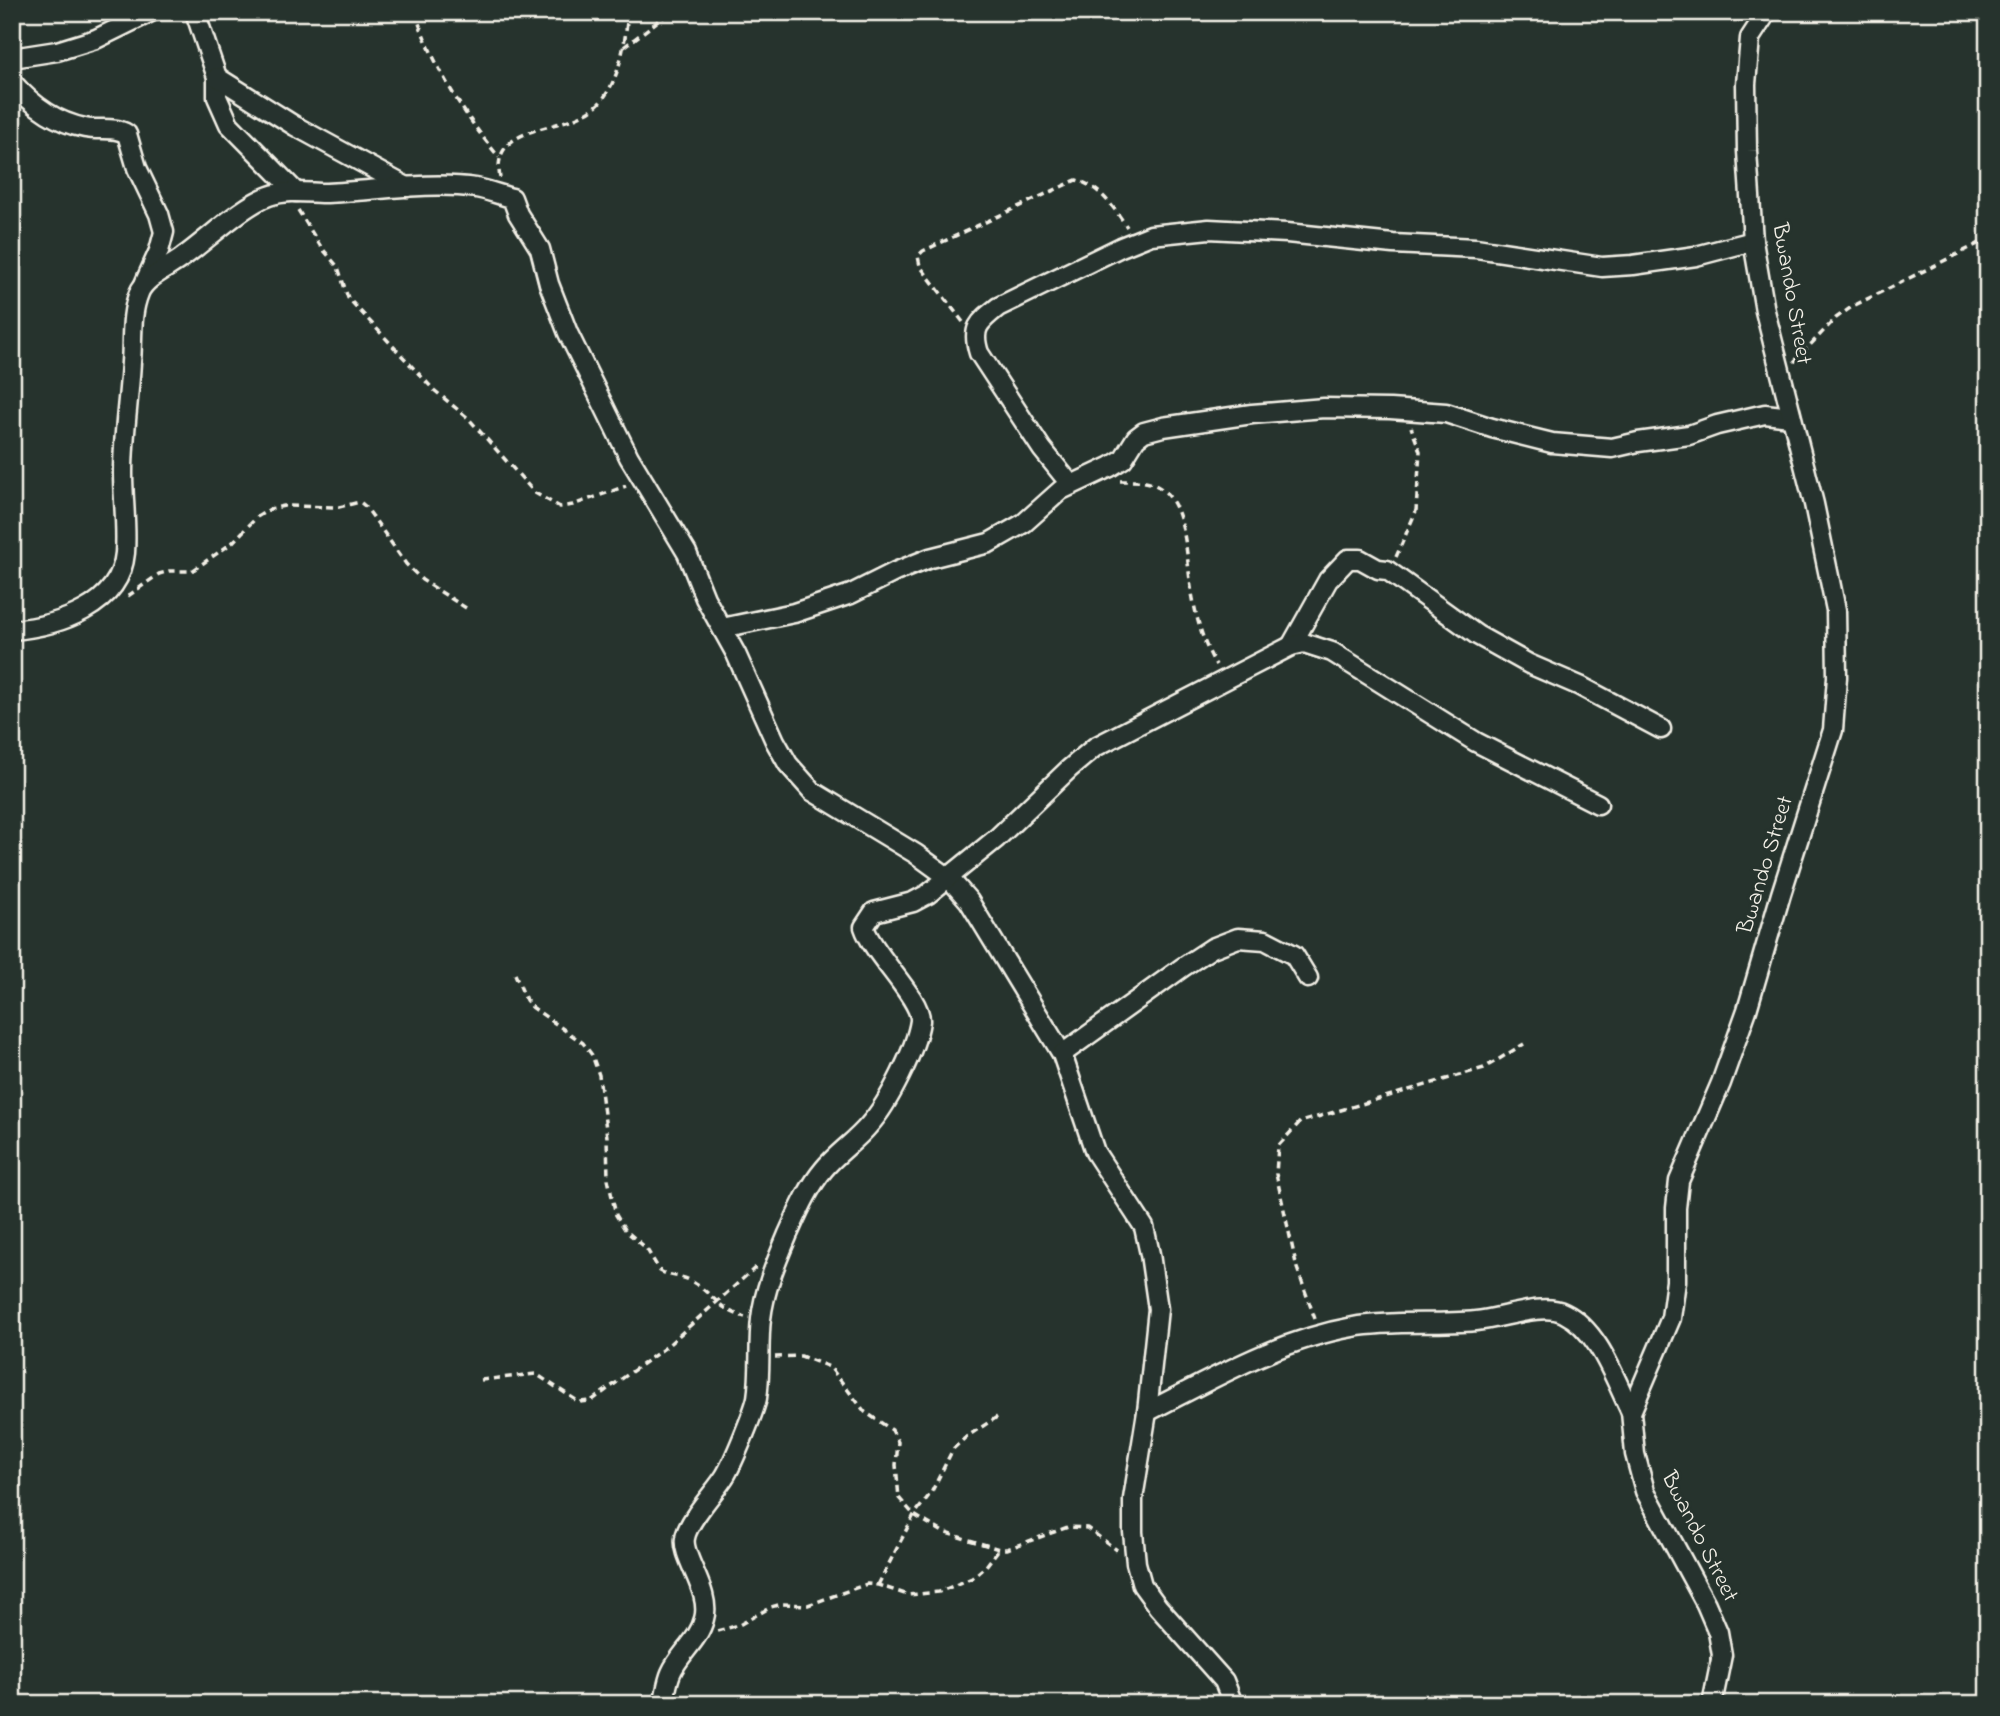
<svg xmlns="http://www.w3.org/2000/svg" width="2000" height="1716" font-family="'Indie Flower',sans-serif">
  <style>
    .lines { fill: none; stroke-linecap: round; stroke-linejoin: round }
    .minor-casing { stroke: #f4f1e8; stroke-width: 23 }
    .path { stroke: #f4f1e8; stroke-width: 3.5; stroke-dasharray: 7 5; stroke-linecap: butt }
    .minor { stroke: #26332d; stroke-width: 18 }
    .labels { text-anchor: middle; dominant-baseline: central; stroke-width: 6; stroke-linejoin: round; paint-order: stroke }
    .street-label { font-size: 23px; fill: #f4f1e8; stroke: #26332d }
  </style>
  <rect width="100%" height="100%" fill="#26332d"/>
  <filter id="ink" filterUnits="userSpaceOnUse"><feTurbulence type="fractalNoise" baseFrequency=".0143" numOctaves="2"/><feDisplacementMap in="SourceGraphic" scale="14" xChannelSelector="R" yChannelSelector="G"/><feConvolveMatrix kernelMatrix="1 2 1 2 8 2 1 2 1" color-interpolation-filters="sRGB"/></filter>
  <g filter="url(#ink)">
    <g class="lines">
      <g class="minor-casing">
        <g id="minor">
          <path d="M195 12 217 77V97L229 124 296 192"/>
          <path d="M12 58 57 51 96 39 151 12"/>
          <path d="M217 77 295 126 407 187"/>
          <path d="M12 82C31 104 54 122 85 128 100 131 114 126 127 134L137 168 159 214 164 232 159 251 145 282"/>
          <path d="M1071 485 1042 449 979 353C971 328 979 322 998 307L1121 247 1151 235 1209 229 1287 233 1393 244 1476 248 1602 267 1633 265 1696 256 1753 241"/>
          <path d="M722 628 794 613 851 594 895 572 930 558 989 543 1024 523 1061 490 1110 467 1123 459 1136 438 1144 432 1163 427 1252 414 1324 408 1390 409 1446 413 1492 428 1552 443 1612 448 1638 442 1689 435 1717 425 1765 414 1791 417"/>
          <path d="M12 630C58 626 120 607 125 553 127 526 123 499 123 473 123 436 129 399 131 362 133 340 130 315 139 293 145 277 169 268 183 257 207 240 243 205 269 196 288 189 309 193 327 193 375 191 429 181 476 188 488 190 500 195 512 198L518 214 540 249 549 284 568 333 629 457 687 553 705 598 736 654 775 741 788 764 812 791 916 854 949 878 969 901 1062 1054 1095 1152 1144 1227 1150 1254 1158 1309 1147 1412 1133 1499V1532L1136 1563 1142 1585 1158 1607 1224 1681 1233 1704"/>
          <path d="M1291 646 1328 580 1348 559H1360L1378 569 1387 570 1477 635 1529 664 1580 686 1661 729"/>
          <path d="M1062 1054 1183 967 1212 948 1238 938 1265 940 1294 955 1308 978"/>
          <path d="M1147 1412C1214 1378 1279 1340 1353 1327 1393 1320 1435 1325 1476 1321 1501 1319 1542 1302 1564 1313 1599 1330 1615 1380 1631 1412"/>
          <path d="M663 1704C666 1694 667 1682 671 1673 679 1654 699 1640 704 1619 712 1592 681 1557 685 1538 688 1520 715 1492 725 1476 733 1463 754 1412 757 1398 761 1372 758 1345 761 1319 764 1290 777 1260 788 1234 798 1212 808 1188 824 1169 837 1153 856 1141 869 1125 888 1104 916 1049 920 1021 922 999 873 955 864 927L874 912 913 902 928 894 997 838 1069 769 1095 747 1291 646 1304 643 1332 652 1476 742 1598 804"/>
          <path d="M1712 1704 1722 1655 1718 1632 1706 1604 1645 1491 1635 1454 1631 1412 1671 1318 1676 1281V1208L1679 1181 1721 1083 1747 1010 1781 894 1833 730 1837 677 1836 610 1814 504 1765 311 1753 241 1747 151 1746 84 1750 38 1767 12"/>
        </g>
      </g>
      <g class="path">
        <path d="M415 12C433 65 463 115 499 157"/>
        <path d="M1736 12 1741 21"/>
        <path d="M624 47 670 12"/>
        <path d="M500 178C489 118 573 136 602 100 621 76 625 42 628 12"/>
        <path d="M298 210 321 247 338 267 348 298 434 390 468 418 535 493 560 507 573 505 626 486"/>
        <path d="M963 322 920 266 918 256 923 251 1076 180C1100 186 1114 208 1127 227"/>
        <path d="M1794 362 1836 318 1853 306 1988 239"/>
        <path d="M1120 481C1131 481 1147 480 1157 486 1187 502 1186 557 1191 587 1195 613 1202 642 1216 665"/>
        <path d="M1396 557 1416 511 1420 451 1411 427"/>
        <path d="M128 596 159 574 169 571H192L232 543 257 517 270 509 284 506 339 507 360 502 366 507 406 564 422 580 466 608"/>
        <path d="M515 974 526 1000 532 1007 583 1043 592 1055 599 1075 607 1137 608 1179 616 1215 626 1231 646 1248 660 1271C670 1277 681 1275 691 1281 715 1295 717 1309 745 1317"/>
        <path d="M1315 1319 1297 1268 1276 1174 1278 1146 1300 1122 1484 1068 1524 1044"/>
        <path d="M775 1357 801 1356 830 1367 865 1412 892 1430 898 1442 896 1465 899 1498 914 1515 943 1532 999 1549H1007L1068 1527 1087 1528 1117 1550"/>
        <path d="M481 1380 536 1374 579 1402 591 1401 666 1347 756 1267"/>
        <path d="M878 1585 914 1515 931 1493 953 1449 966 1437 997 1417"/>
        <path d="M717 1631 739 1625 771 1607 782 1604 808 1605 867 1584 878 1585 908 1595 939 1592 972 1578 986 1566 999 1549"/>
      </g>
      <use href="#minor" class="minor"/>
    </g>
  </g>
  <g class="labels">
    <g class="street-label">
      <text transform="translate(1791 294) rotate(80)">Bwando Street</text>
      <text transform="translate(1766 865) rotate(-73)">Bwando Street</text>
      <text transform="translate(1699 1537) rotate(63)">Bwando Street</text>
    </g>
  </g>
  <rect width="2000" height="1716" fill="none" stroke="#26332d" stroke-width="42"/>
  <rect x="21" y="21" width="1958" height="1674" fill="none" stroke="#f4f1e8" stroke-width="2.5" filter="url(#ink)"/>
</svg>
